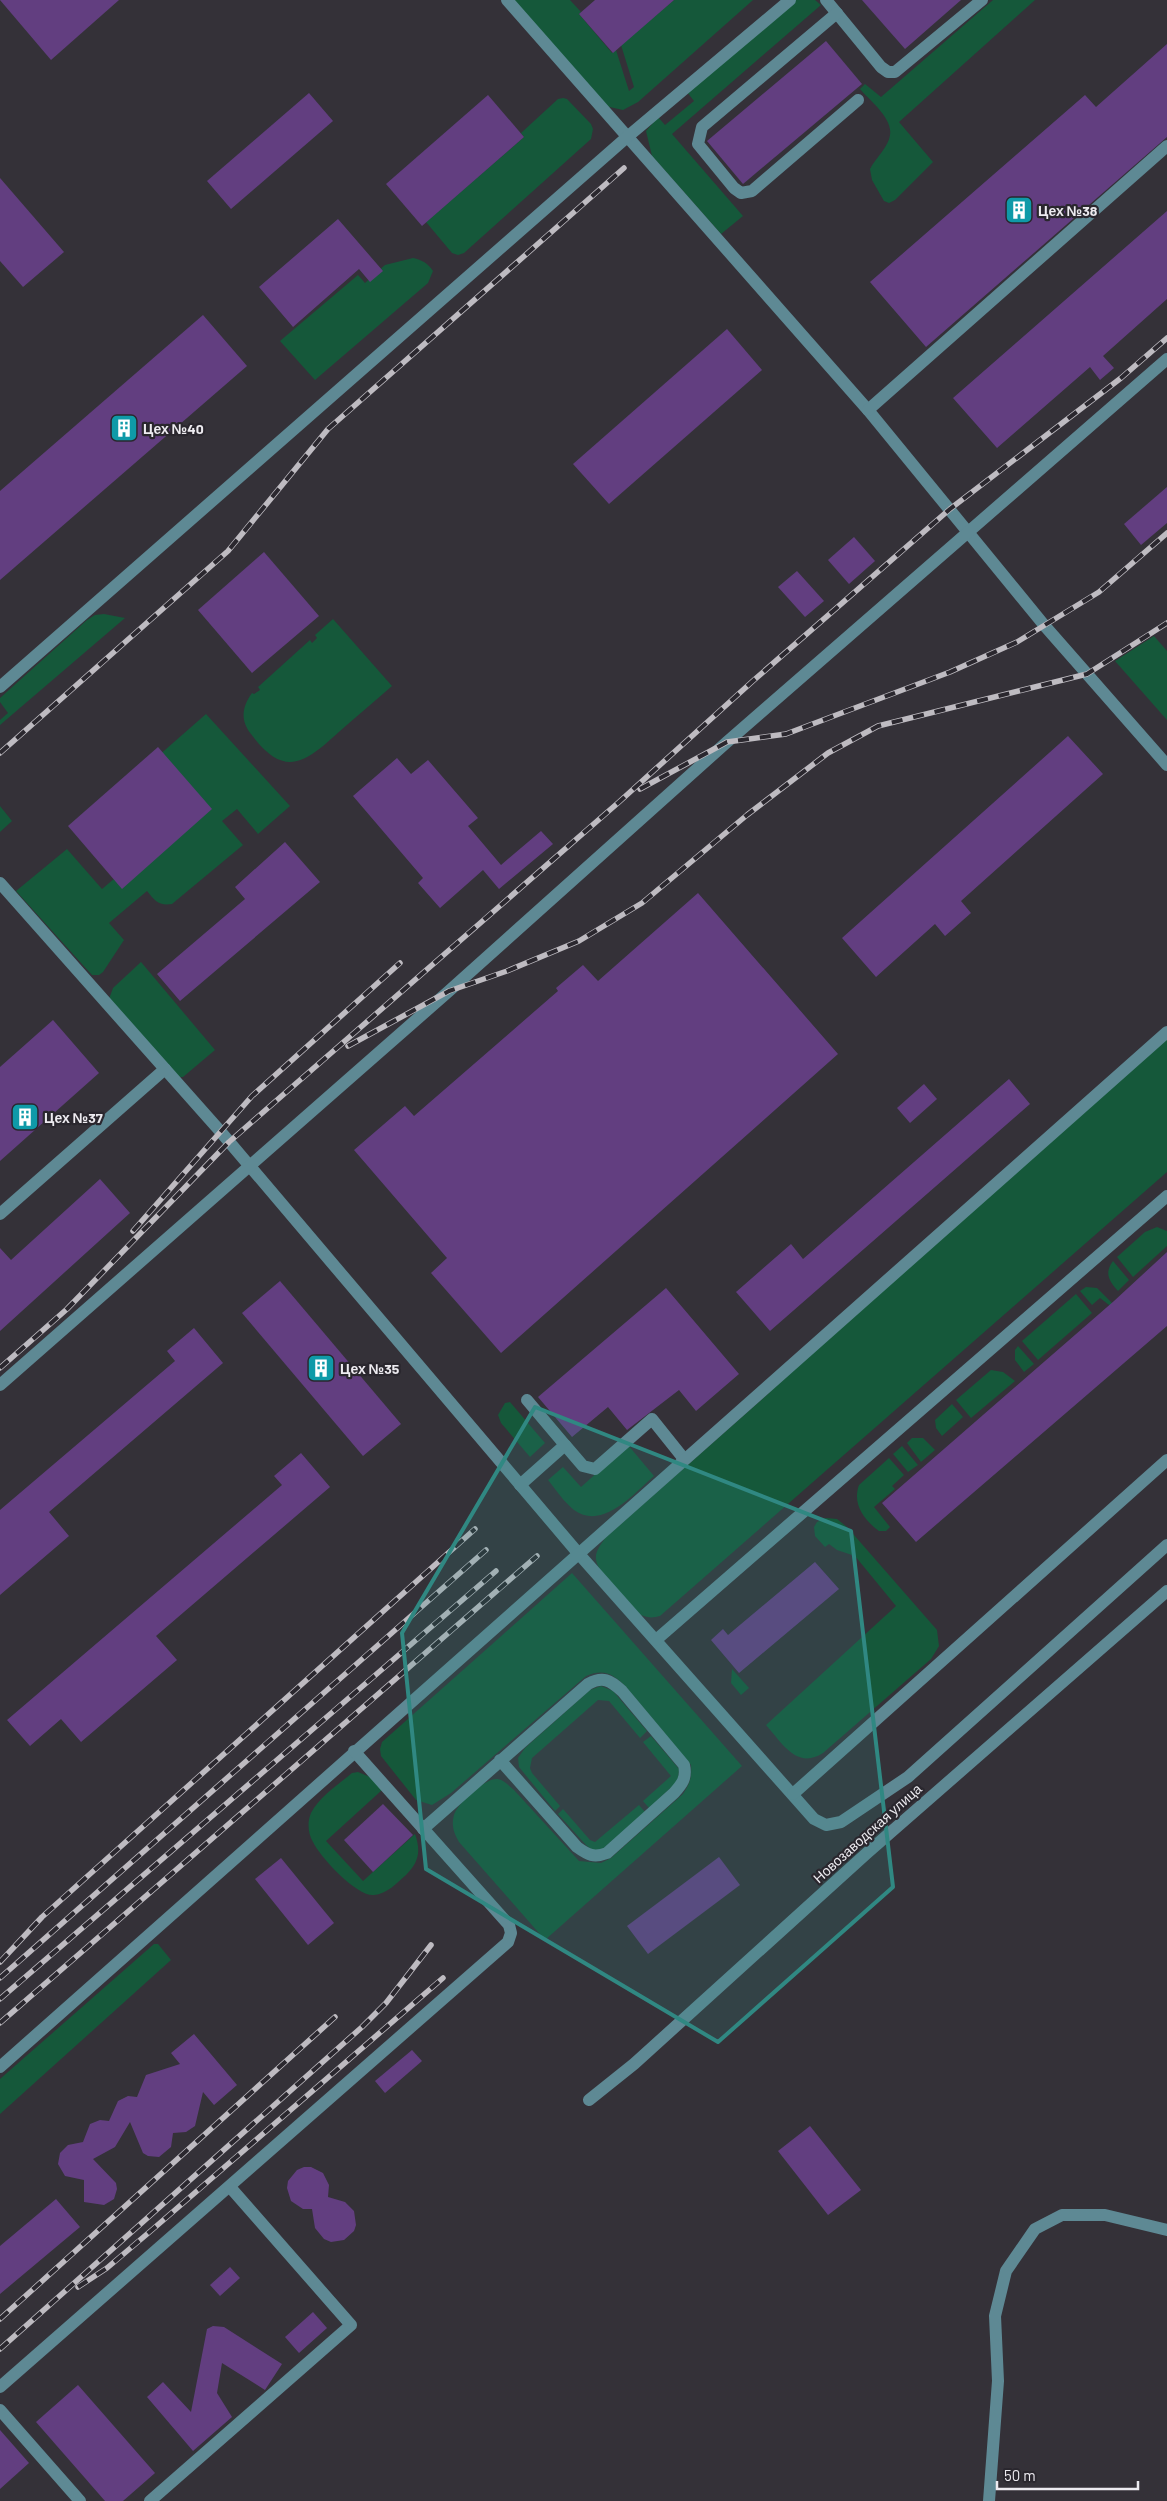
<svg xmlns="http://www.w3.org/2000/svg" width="1167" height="2501" font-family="Barlow,sans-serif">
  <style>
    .green { fill: #15583a }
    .building { fill: #623e80 }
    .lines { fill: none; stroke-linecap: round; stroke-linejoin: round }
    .minor { stroke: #5e8994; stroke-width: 12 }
    .rail-casing { stroke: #bebbc1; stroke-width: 5.5 }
    .rail { stroke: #2a272e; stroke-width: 4; stroke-dasharray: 11; stroke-linecap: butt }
    .marked { fill: #308882; fill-opacity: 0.2; stroke: #308882; stroke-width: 4; stroke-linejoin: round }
    .labels { text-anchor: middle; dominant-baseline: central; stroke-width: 4.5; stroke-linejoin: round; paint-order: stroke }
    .poi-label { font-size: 14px; font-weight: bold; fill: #edebf0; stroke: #2a272e; text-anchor: start }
    .street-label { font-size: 14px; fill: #edebf0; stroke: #2a272e }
  </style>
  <rect width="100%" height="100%" fill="#343138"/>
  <g class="green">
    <path d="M512 0H570L581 12 579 14 612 53 616 50 629 91 634 87 621 45 674 0H753L638 102 623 110 605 106Z"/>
    <path d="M794 0H815L821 5 672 134 743 216 721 234 652 156 646 131 658 117 665 125 694 101 687 92Z"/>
    <path d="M993 0H1035L899 122 933 162 895 200 889 203 884 201 872 180 870 169C875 159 889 146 890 135 893 118 869 100 860 89L865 84 881 97Z"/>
    <path d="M563 98 567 99 591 124 593 129 591 139 464 253 458 255 452 253 426 222 524 137 521 133 558 99Z"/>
    <path d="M413 258C422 260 428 263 433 271L428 283 315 380 280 341 358 275 365 283 385 265Z"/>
    <path d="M104 614 125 618 0 725V720L8 713 0 702V698L87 620 95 615Z"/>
    <path d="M333 619 392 686C375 701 357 716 340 731 306 762 285 780 251 734 240 720 242 707 252 693L254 694 260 690 258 687 310 640 312 643 317 638 315 635Z"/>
    <path d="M1154 636 1167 651V720L1115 661Z"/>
    <path d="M206 714 290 806 258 834 237 809 222 821 243 845 172 904C159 906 155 901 147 891L109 923 124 940 103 972 99 975H92L16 891 67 849 102 889 192 813 149 764Z"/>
    <path d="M0 806 12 821 0 832Z"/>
    <path d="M141 962 215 1050 183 1077H177L109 999 113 988Z"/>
    <path d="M1167 1032V1172L660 1616C653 1618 648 1618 641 1615 630 1610 596 1571 596 1559 595 1551 601 1545 605 1538L769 1393 773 1382Z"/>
    <path d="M1157 1227 1167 1231V1246L1133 1277 1117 1257 1145 1232Z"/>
    <path d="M1113 1261 1129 1280 1118 1291C1109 1281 1104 1273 1113 1261Z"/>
    <path d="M1086 1287 1097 1288 1115 1306 1113 1308 1100 1298 1092 1305 1080 1291Z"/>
    <path d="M1076 1294 1092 1313 1038 1360 1022 1341Z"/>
    <path d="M1018 1346 1034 1364 1024 1372 1015 1360V1350Z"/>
    <path d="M991 1370 1003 1372 1015 1381 971 1418 956 1400Z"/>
    <path d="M510 1402 545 1443 530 1457 501 1423 498 1415 505 1403Z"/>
    <path d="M952 1404 963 1417 942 1436 936 1428 935 1420Z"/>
    <path d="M912 1438H923L935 1450 921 1462 907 1443Z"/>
    <path d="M628 1445 654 1476C634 1493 603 1531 574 1510 564 1502 556 1490 548 1480L563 1467 581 1487Z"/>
    <path d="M902 1446 918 1465 908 1472 893 1454Z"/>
    <path d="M889 1458 904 1475 892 1486 895 1489 874 1507 890 1527 886 1531H879C864 1520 852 1504 859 1485Z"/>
    <path d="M826 1518 837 1519 847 1527 937 1630 939 1646 931 1659 823 1753C797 1770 782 1743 766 1725L896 1606 855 1556 837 1550 829 1544 825 1547 815 1536 814 1527 817 1522Z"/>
    <path d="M572 1573 742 1766 545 1940 459 1842C454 1833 451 1826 454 1815 457 1804 485 1777 498 1779 504 1780 509 1786 514 1790L579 1861 601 1863 611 1858 683 1794C690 1784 692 1777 691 1765L627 1688C614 1674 604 1668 586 1676L451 1793 432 1805 416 1800 381 1756 380 1749 382 1742Z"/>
    <path d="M732 1669 749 1688 741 1695 731 1683Z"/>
    <path d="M601 1686 613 1691 647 1731 640 1738 609 1701 598 1700 532 1758 530 1768 532 1773 560 1806 555 1811 519 1767 518 1758 525 1748 590 1690Z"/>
    <path d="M651 1736 679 1769 678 1781 649 1808 643 1801 671 1776 643 1742Z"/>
    <path d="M358 1772 370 1777 382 1790 326 1841 363 1881 415 1834C421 1851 419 1862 406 1875 397 1883 387 1894 374 1895 357 1897 320 1857 313 1842 308 1834 307 1822 311 1813 319 1797 339 1784 352 1773Z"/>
    <path d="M639 1805 645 1812 604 1848C597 1851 592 1851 586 1845L558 1814 563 1809 590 1840 595 1842Z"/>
    <path d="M154 1944H158L171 1960 0 2114V2079Z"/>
  </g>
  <g class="building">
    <path d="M0 0H119L51 60Z"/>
    <path d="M595 0H674L613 53 579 14Z"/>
    <path d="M862 0H961L905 49Z"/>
    <path d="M826 41 862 84 743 184 707 141Z"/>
    <path d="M1167 44V137L926 347 870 282 1085 95 1096 107Z"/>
    <path d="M309 93 333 121 231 209 207 181Z"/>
    <path d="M488 95 524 137 422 226 386 184Z"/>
    <path d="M0 178 64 252 23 287 0 261Z"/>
    <path d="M1167 211V299L1103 356 1114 368 1100 380 1090 367 997 448 953 398Z"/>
    <path d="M338 219 383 271 370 282 359 269 293 327 259 287Z"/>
    <path d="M203 315 247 366 0 580V491Z"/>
    <path d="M727 329 762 370 609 504 573 464Z"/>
    <path d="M1167 487V523L1141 545 1124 524Z"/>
    <path d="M854 537 875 561 849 584 828 560Z"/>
    <path d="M264 552 319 616 252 673 198 610Z"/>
    <path d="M797 571 824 601 805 617 778 587Z"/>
    <path d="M1068 736 1103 774 961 901 971 913 945 936 935 924 876 977 842 938Z"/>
    <path d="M158 747 212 809 122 889 68 826Z"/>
    <path d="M397 758 411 774 428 760 478 818 468 826 501 865 541 831 553 844 499 889 483 870 440 908 418 883 423 878 353 796Z"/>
    <path d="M285 842 320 882 180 1001 157 974 245 899 235 887Z"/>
    <path d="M698 893 838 1054 501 1353 431 1273 447 1258 354 1150 405 1106 414 1116 558 991 556 988 583 965 598 981Z"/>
    <path d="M53 1020 99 1073 0 1161V1067Z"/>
    <path d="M1009 1079 1030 1104 770 1331 736 1292 791 1244 803 1259Z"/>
    <path d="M924 1084 937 1099 910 1123 897 1108Z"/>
    <path d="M100 1179 130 1213 0 1331V1248L11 1260Z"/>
    <path d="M1167 1252V1326L916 1542 882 1503 1114 1301Z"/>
    <path d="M280 1281 401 1424 363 1456 242 1313Z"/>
    <path d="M666 1288 739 1374 696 1411 679 1390 627 1430 608 1407 572 1437 538 1397Z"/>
    <path d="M194 1328 223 1363 49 1512 69 1536 0 1595V1510L175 1361 167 1351Z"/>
    <path d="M301 1453 330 1487 156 1636 177 1660 81 1742 61 1719 30 1746 7 1720 282 1485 274 1476Z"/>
    <path d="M815 1562 839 1589 739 1673 711 1640 723 1629 728 1635Z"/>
    <path d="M383 1804 413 1835 373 1872 344 1840Z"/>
    <path d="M719 1857 740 1885 648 1954 627 1926Z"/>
    <path d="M281 1858 334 1923 308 1945 255 1879Z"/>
    <path d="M194 2034 237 2085 214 2105 203 2092 195 2126 186 2132 173 2133 171 2147 159 2157 148 2156 143 2153 130 2122 115 2147 93 2159 116 2183 117 2189 114 2199 104 2205 84 2202V2180L65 2176 58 2164 60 2153 68 2145 83 2142 90 2124 100 2120 109 2121 118 2101 128 2096 137 2097 146 2075 180 2064 171 2053Z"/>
    <path d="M412 2050 422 2061 385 2093 375 2081Z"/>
    <path d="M810 2126 861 2190 828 2215 778 2151Z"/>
    <path d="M304 2167H311L323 2173 329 2185 328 2197 345 2202 354 2211 356 2225 354 2231 344 2240 331 2242 324 2239 315 2228 312 2209H303L291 2201 287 2188 288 2181 297 2170Z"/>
    <path d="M56 2199 80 2227 0 2294V2246Z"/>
    <path d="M230 2267 240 2278 220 2296 210 2285Z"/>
    <path d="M313 2312 327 2328 299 2353 285 2337Z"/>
    <path d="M213 2326 224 2327 282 2364 265 2390 222 2363 217 2393 232 2417 193 2451 147 2397 163 2382 191 2412 207 2329Z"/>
    <path d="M78 2385 155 2473 123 2501H105L36 2422Z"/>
    <path d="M0 2430 29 2463 0 2489Z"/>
  </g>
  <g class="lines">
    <g class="minor">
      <path d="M507 0 868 410 1044 625 1167 765"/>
      <path d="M826 0 881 67 888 72H895L982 0"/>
      <path d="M837 13 702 127 698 144 734 188 741 193 752 191 858 100"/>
      <path d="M868 410 1167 146"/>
      <path d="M0 687 626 138 790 0"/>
      <path d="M0 883 220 1131 578 1553 814 1819 826 1825 841 1822 908 1777 1167 1545"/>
      <path d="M0 1214 165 1069"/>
      <path d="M0 1385 449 991 727 742 1167 359"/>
      <path d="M527 1400 565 1445"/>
      <path d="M520 1485 565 1445 583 1466 595 1469 652 1419 684 1459"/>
      <path d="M656 1640 1167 1196"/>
      <path d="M793 1794 1167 1460"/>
      <path d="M423 1829 588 1684C603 1676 610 1680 622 1691L684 1765C687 1778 682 1784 674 1793L607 1853C594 1858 588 1855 577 1847L500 1760"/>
      <path d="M0 2067 1167 1032"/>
      <path d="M589 2100 634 2064 867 1853 1167 1591"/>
      <path d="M0 2387 508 1942 511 1933 509 1925 354 1751"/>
      <path d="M0 2410 80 2501"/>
      <path d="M150 2501 351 2325 230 2187"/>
      <path d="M989 2501 998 2381 995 2316 1006 2271 1035 2229 1062 2215H1105L1167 2230"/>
    </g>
    <g class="rail-casing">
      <g id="rail">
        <path d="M0 753 228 551 328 429 624 168"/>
        <path d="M640 789 727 742 786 734 950 672 1017 642 1099 592 1167 533"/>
        <path d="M348 1046 449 991 507 971 579 941 642 903 747 815 828 753 878 726 1087 674 1167 623"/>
        <path d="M133 1231 252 1096 400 963"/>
        <path d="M0 1368 67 1309 229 1142 619 802 754 680 950 509 1121 378 1167 338"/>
        <path d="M0 1962 42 1917 475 1529"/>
        <path d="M0 1978 486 1550"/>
        <path d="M0 1999 496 1571"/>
        <path d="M0 2023 537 1556"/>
        <path d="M78 2287 107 2268 153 2229 443 1978"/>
        <path d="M0 2319 335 2017"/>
        <path d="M0 2349 362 2027 386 2003 431 1945"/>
      </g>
    </g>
    <use href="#rail" class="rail"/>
  </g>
  <path class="marked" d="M535 1407 851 1531 893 1887 718 2042 426 1869 402 1633Z"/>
  <defs>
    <g id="building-square" transform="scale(1.4375)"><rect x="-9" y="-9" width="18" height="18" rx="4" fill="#0f9aa8" stroke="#2a272e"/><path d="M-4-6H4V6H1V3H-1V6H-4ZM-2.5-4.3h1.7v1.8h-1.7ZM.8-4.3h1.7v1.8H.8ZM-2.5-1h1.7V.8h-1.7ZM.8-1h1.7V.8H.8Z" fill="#fff"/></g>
  </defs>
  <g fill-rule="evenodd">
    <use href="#building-square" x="1019" y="210"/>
    <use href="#building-square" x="124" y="428"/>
    <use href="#building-square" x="25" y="1117"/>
    <use href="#building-square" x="321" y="1368"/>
  </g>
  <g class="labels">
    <g class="poi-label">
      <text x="1038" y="210">Цех №38</text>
      <text x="143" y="428">Цех №40</text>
      <text x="44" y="1117">Цех №37</text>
      <text x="340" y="1368">Цех №35</text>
    </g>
    <g class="street-label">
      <text transform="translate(867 1833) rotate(-42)">Новозаводская улица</text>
    </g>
  </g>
  <path d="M997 2481v8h141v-8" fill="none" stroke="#edebf0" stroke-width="2.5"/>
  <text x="1004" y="2481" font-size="15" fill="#edebf0" stroke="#2a272e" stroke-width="4" paint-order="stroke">50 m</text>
</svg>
